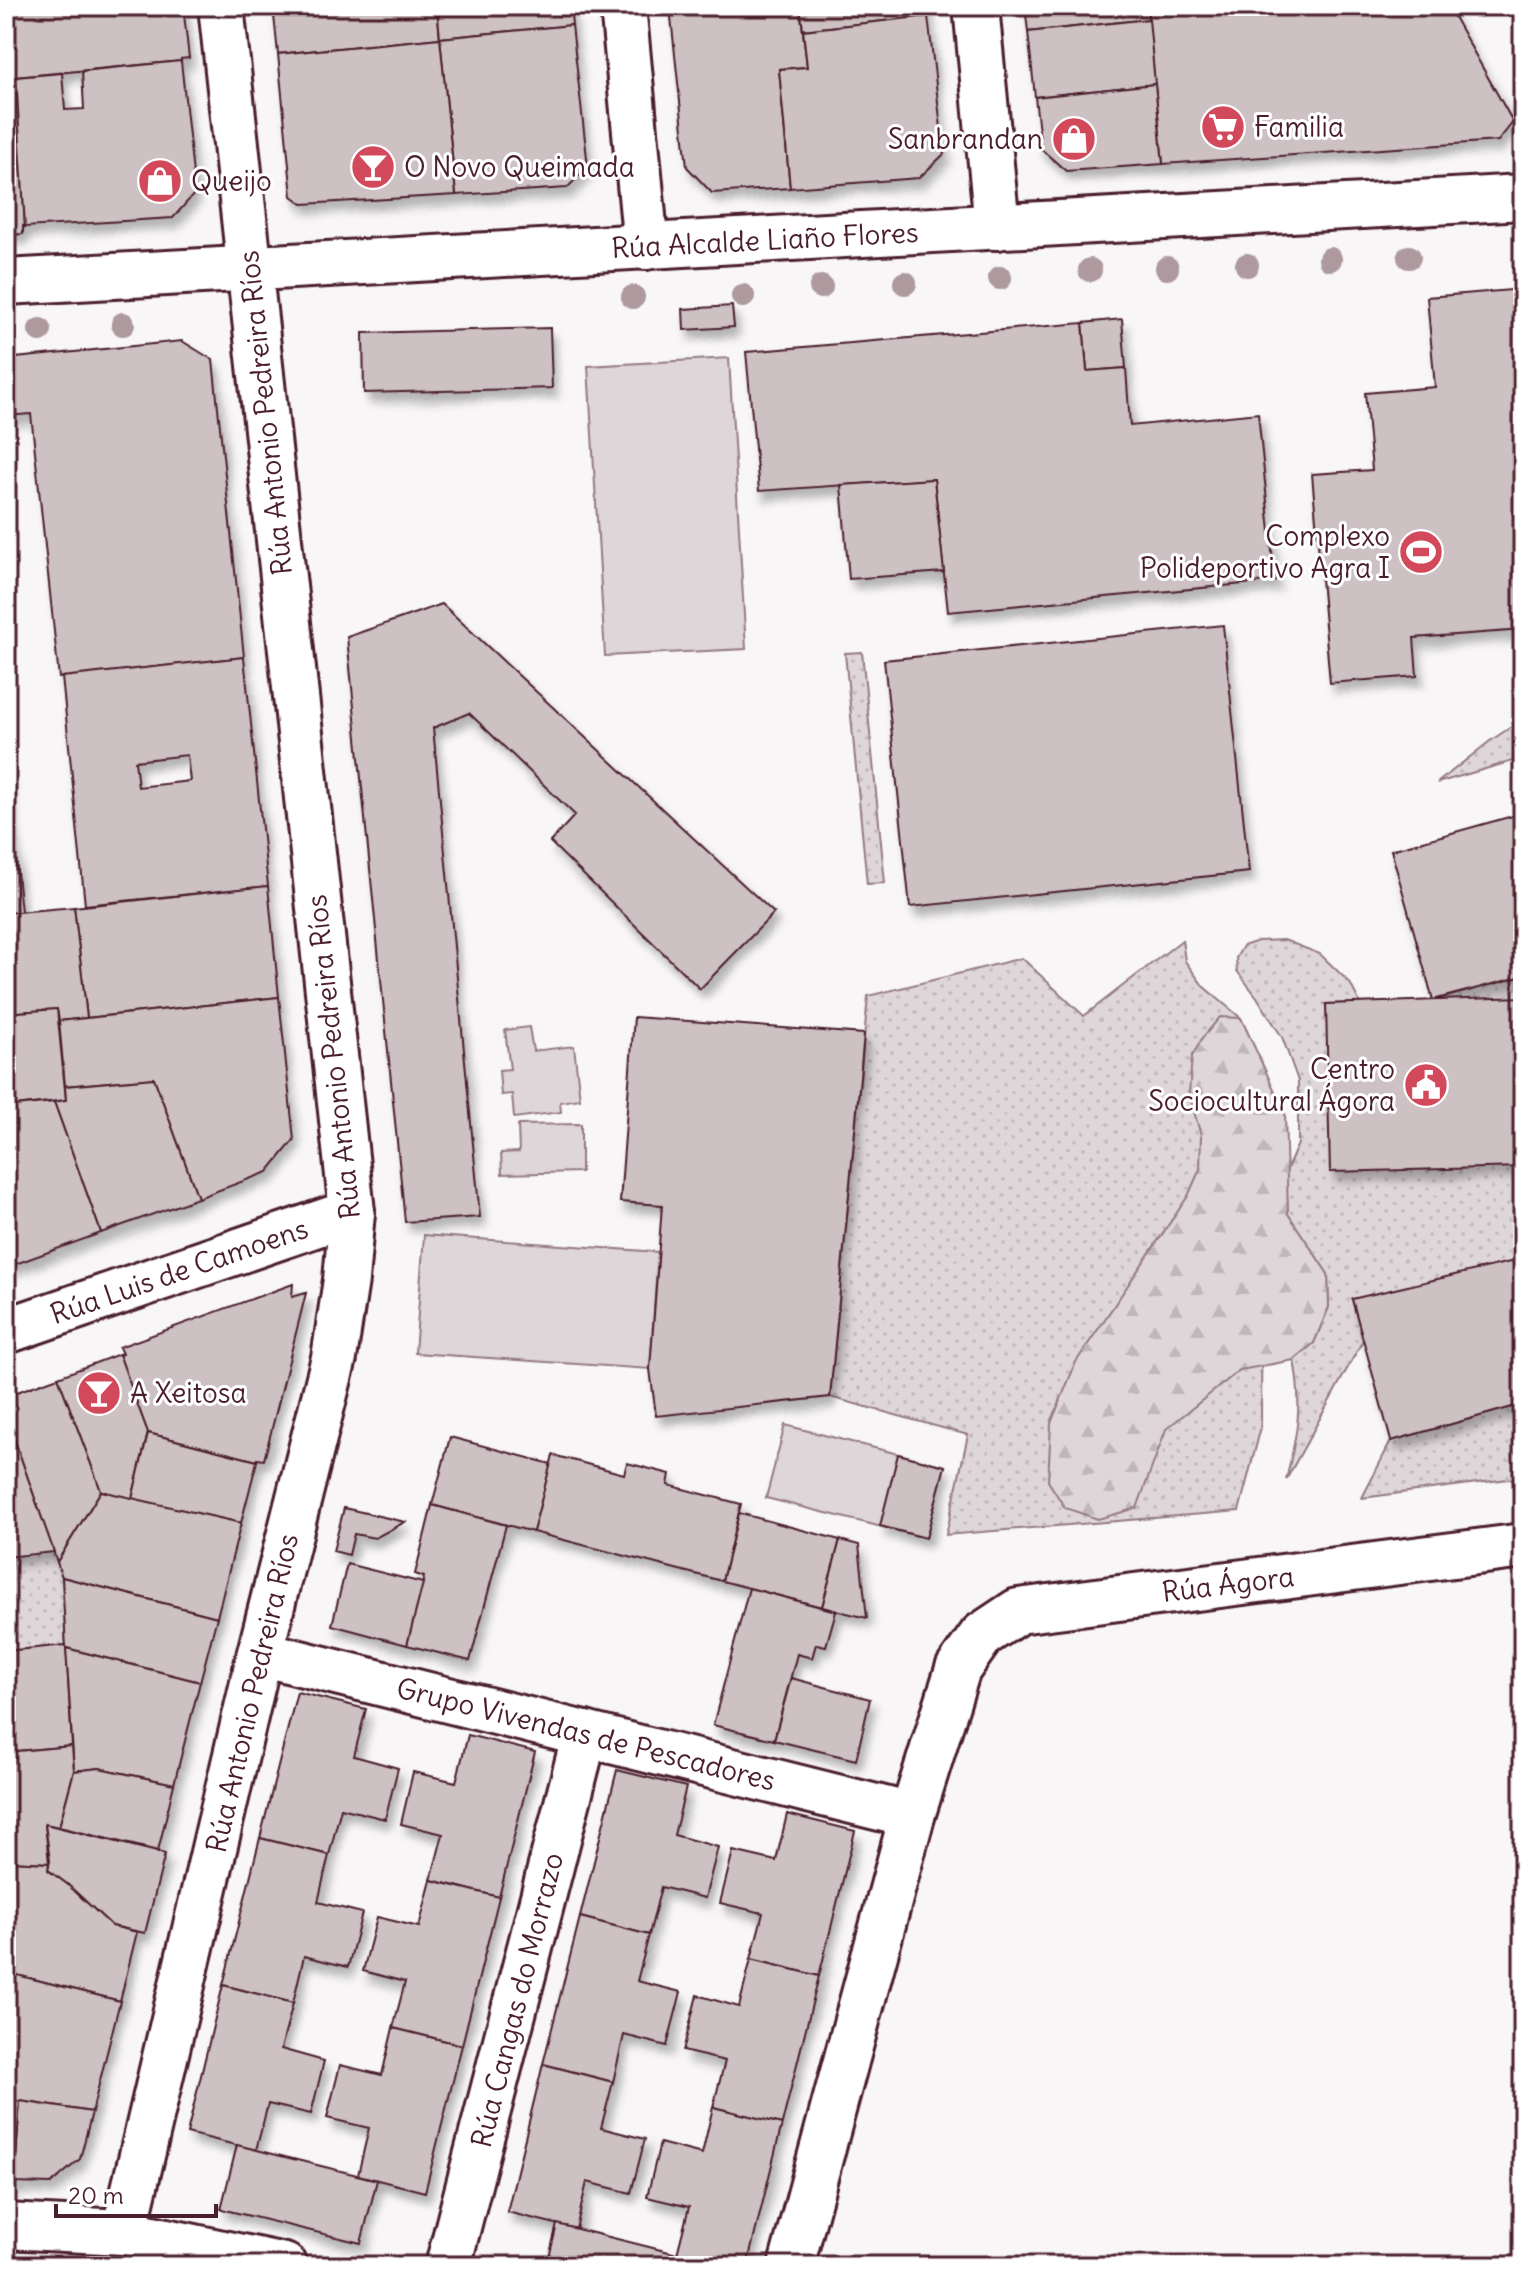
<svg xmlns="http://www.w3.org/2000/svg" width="1529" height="2272" font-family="Delius,sans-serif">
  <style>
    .grass { fill: url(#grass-dots); stroke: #947a82; stroke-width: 2 }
    .forest { fill: url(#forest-firs); stroke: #947a82; stroke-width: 2 }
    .park { fill: #ded6d9; stroke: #947a82; stroke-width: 2 }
    .building { fill: #cdc1c4; stroke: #4a1f2b; stroke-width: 2; fill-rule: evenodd; filter: url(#shadow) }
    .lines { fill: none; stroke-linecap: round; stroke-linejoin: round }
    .minor-casing { stroke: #4a1f2b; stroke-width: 50 }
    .minor { stroke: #fff; stroke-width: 44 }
    .tree { fill: #ad999e }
    .labels { text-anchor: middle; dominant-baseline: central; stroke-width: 6; stroke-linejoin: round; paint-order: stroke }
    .poi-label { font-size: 28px; fill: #4a1f2b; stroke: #fff; text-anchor: start }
    .street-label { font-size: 28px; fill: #4a1f2b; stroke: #fff }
  </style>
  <defs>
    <pattern id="grass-dots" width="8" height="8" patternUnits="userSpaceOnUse" patternTransform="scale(2)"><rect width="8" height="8" fill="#ded6d9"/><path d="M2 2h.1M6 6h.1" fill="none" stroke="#c0b7ba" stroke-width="1.8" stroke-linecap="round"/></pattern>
    <pattern id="forest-firs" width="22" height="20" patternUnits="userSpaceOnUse" patternTransform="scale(2)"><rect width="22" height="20" fill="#ded6d9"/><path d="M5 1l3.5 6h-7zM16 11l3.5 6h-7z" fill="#c0b7ba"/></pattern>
    <filter id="shadow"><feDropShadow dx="5" dy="9" stdDeviation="4" flood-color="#0004"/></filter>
  </defs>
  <rect width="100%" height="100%" fill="#f8f6f7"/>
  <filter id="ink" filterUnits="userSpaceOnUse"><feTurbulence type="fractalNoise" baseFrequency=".0125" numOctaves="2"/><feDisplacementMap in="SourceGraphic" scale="16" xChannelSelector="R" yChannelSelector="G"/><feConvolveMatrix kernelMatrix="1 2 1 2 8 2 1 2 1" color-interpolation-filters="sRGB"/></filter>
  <g filter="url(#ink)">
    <g class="grass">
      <path d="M862 652 885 883 867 884 845 653Z"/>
      <path d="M1523 719V758L1437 783 1490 741Z"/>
      <path d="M1182 940 1185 961 1204 987 1241 1018 1263 1067 1261 1427 1239 1511 946 1535 968 1435 830 1397 868 996 1022 958 1084 1016Z"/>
      <path d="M1284 940 1320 954 1350 983 1360 1003 1326 1004 1523 1167V1259L1352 1300 1363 1340 1286 1480C1297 1434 1303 1408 1294 1360L1314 1343 1329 1307 1328 1274 1288 1214 1286 1171 1298 1144V1081L1282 1037 1257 997 1237 971 1236 958 1243 946 1258 941Z"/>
      <path d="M1523 976V998L1433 1001Z"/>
      <path d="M1523 1404V1477L1362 1498 1391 1441Z"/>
      <path d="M54 1552 62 1577 66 1645 6 1651V1556Z"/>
    </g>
    <path class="forest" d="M1220 1017 1241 1018 1285 1113 1288 1214 1328 1274 1329 1307 1314 1343 1294 1360 1240 1370 1166 1429 1137 1508 1098 1519 1065 1508 1048 1481 1051 1423 1076 1362 1188 1196 1200 1169 1201 1136 1189 1094 1192 1056 1203 1037Z"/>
    <g class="park">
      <path d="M729 358 746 649 605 656 588 366Z"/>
      <path d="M529 1027 533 1051 574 1046 580 1099 560 1102 561 1112 514 1118 512 1094 501 1095 499 1070 510 1069 505 1030Z"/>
      <path d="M581 1124V1172L502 1174 501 1153 519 1152 518 1125Z"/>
      <path d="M424 1235 658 1252 650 1369 415 1353Z"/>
      <path d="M785 1425 945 1466 926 1538 766 1498Z"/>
    </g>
    <g class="building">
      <path d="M6 6H33V8L183 6 189 58 181 59V61L16 77 25 227 23 226V234L6 235Z"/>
      <path d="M273 6H437L440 38 278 54Z"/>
      <path d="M437 6H570L572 25 440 38Z"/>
      <path d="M691 6H800L807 67 779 69 790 188 712 193 687 167 670 8Z"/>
      <path d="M800 6H927L928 16 803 30Z"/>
      <path d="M1025 6H1147L1149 19 1028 32Z"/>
      <path d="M1147 6H1448L1513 122 1498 141 1163 164Z"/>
      <path d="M928 16 944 154 919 178 790 188 779 69 807 67 803 30Z"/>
      <path d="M1149 19 1155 84 1035 97 1028 32Z"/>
      <path d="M572 25 588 167 567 188 456 195 440 38Z"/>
      <path d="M440 38 456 195 303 204 292 196 278 54Z"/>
      <path d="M181 61 195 193 173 218 25 227 16 77 62 73 65 110 84 109 82 71Z"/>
      <path d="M1155 84 1163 164 1066 171 1041 149 1035 97Z"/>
      <path d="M1523 289V630L1414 638 1417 676 1330 683 1312 474 1372 470 1365 393 1435 387 1427 297Z"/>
      <path d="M732 306 734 327 684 330 683 309Z"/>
      <path d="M1122 319 1126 368 1087 371 1083 323Z"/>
      <path d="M1083 323 1087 371 1126 368 1130 426 1258 413 1275 581 948 612 934 479 759 491 746 352Z"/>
      <path d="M550 328 552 388 364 393 363 333Z"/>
      <path d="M182 341 213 360 244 657 59 678 31 414 6 416V359Z"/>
      <path d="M934 479 944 572 849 579 841 485Z"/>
      <path d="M442 604 774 913 700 989 550 842 575 815 469 713 433 728 480 1217 405 1222 347 637Z"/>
      <path d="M1223 625 1249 872 910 907 884 660Z"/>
      <path d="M244 657 268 886 85 905 62 677ZM187 755 190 781 138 787 135 761Z"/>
      <path d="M6 764 21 912 6 913Z"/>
      <path d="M1523 813V976L1433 1000 1391 850Z"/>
      <path d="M268 886 279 997 87 1018 74 907Z"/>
      <path d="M74 907 87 1018 59 1021 57 1009 6 1013V913Z"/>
      <path d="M279 997 294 1140 268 1172 198 1198 154 1078 65 1086 59 1021Z"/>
      <path d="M1523 997V1167L1330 1172 1326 1004Z"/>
      <path d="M57 1009 66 1100 6 1107V1013Z"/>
      <path d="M634 1017 864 1034 830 1397 656 1416 650 1369 662 1205 620 1202Z"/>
      <path d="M154 1078 198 1198 101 1233 54 1102 66 1100 65 1086Z"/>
      <path d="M54 1102 101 1233 10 1266 6 1254V1107Z"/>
      <path d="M1523 1259V1404L1391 1441 1352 1299Z"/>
      <path d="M293 1284 292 1297 306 1293 264 1460 257 1459V1461L148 1433 119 1354H122L119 1347Z"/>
      <path d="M119 1354 148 1433 132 1499 101 1491 58 1377Z"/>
      <path d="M58 1377 101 1491 57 1562 6 1415V1396Z"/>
      <path d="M6 1415 33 1493 54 1552 6 1557Z"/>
      <path d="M148 1433 257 1461 241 1523 132 1499Z"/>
      <path d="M450 1437 551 1464 533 1532 432 1505Z"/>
      <path d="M898 1454 945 1466 926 1538 880 1526Z"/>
      <path d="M553 1455 624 1474 627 1463 670 1474 668 1485 741 1504 722 1581 533 1532Z"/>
      <path d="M101 1491 241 1523 217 1617 62 1577 57 1562Z"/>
      <path d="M432 1505 506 1525 470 1661 407 1645 424 1577 415 1574Z"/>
      <path d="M344 1508 405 1522 375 1538 354 1534 349 1555 333 1551Z"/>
      <path d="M739 1513 840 1540 822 1607 722 1581Z"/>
      <path d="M840 1540 859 1545 867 1618 822 1607Z"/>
      <path d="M347 1564 423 1583 407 1645 332 1625Z"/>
      <path d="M62 1577 217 1617 200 1682 66 1648Z"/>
      <path d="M749 1588 836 1611 826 1646 816 1644 812 1658 797 1654 774 1740 713 1725Z"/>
      <path d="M66 1645 72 1746 6 1752V1651Z"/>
      <path d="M66 1648 200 1682 174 1784 99 1768 74 1771Z"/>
      <path d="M791 1678 870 1699 856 1760 774 1740Z"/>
      <path d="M297 1692 366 1709 354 1756 398 1768 385 1819 341 1808 329 1855 260 1838Z"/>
      <path d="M468 1735 535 1752 499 1897 431 1880 443 1834 401 1824 413 1772 456 1782Z"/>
      <path d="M72 1746 74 1771 59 1827 45 1824 49 1863 6 1861V1752Z"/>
      <path d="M99 1768 174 1784 158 1851 59 1827 74 1771Z"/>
      <path d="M617 1770 686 1787 674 1835 718 1847 705 1898 661 1887 649 1935 580 1917Z"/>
      <path d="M787 1814 855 1831 819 1976 751 1959 763 1913 720 1903 733 1851 776 1861Z"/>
      <path d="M45 1824 165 1854 145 1933 112 1926 67 1884 48 1870 50 1861Z"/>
      <path d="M260 1838 329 1855 318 1902 362 1913 348 1967 304 1956 293 2003 223 1985Z"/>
      <path d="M6 1861 49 1863 48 1870 67 1884 112 1926 137 1932 120 2001 13 1974 6 1975Z"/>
      <path d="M431 1880 499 1897 462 2045 393 2028 405 1982 363 1971 377 1917 419 1927Z"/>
      <path d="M580 1917 649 1935 637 1981 681 1992 667 2046 624 2035 613 2082 543 2064Z"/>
      <path d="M751 1959 819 1976 782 2124 713 2107 725 2061 683 2051 697 1995 739 2007Z"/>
      <path d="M13 1974 120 2001 92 2112 20 2101 6 2103V1975Z"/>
      <path d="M223 1985 293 2003 281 2049 324 2061 311 2114 268 2104 256 2150 187 2133Z"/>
      <path d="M393 2028 462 2045 425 2192 358 2175 369 2128 327 2118 340 2065 382 2075Z"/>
      <path d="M543 2064 613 2082 601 2128 645 2139 631 2193 587 2182 576 2229 507 2212Z"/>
      <path d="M20 2101 92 2112 80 2159 51 2184 14 2183Z"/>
      <path d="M20 2101 14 2185H12V2188H6V2103Z"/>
      <path d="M713 2107 782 2124 747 2266H723L677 2254 689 2207 647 2197 660 2143 702 2154Z"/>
      <path d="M237 2145 377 2180 361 2243 221 2209Z"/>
      <path d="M557 2224 697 2259 695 2266H547Z"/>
      <path d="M6 2261 20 2262V2266H6Z"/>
    </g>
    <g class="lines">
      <g class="minor-casing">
        <g id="minor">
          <path d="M623 6 646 247"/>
          <path d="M976 6 997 227"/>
          <path d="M6 282 1523 197"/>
          <path d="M6 1331 352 1212"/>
          <path d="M260 1653 912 1816"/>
          <path d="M6 2226 124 2232 284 2266"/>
          <path d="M124 2232 260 1653 334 1358 346 1280 352 1212 221 6"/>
          <path d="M448 2266 585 1734"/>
          <path d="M791 2266 912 1816 958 1669 982 1635 1018 1611 1523 1546"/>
        </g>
      </g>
      <use href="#minor" class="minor"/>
    </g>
    <g class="tree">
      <circle cx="1409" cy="257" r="12"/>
      <circle cx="1330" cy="259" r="12"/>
      <circle cx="1247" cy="265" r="12"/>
      <circle cx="1167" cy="268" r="12"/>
      <circle cx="1090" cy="270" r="12"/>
      <circle cx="1000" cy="278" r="12"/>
      <circle cx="905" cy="283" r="12"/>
      <circle cx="821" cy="287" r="12"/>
      <circle cx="743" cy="296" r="12"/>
      <circle cx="633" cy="297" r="12"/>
      <circle cx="123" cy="324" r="12"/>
      <circle cx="40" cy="330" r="12"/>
    </g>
  </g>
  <defs>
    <g id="supermarket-disc" transform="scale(2.3)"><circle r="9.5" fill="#d1495b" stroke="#fff"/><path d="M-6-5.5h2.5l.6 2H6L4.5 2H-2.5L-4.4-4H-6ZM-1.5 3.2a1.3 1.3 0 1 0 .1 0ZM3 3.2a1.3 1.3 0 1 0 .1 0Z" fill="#fff"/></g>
    <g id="shop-disc" transform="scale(2.3)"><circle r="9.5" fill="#d1495b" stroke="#fff"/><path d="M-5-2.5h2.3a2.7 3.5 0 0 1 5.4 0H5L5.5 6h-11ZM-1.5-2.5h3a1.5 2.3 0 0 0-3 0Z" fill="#fff"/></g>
    <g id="bar-disc" transform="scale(2.3)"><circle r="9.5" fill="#d1495b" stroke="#fff"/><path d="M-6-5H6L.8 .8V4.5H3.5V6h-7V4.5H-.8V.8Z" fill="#fff"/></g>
    <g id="stadium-disc" transform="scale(2.3)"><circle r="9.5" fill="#d1495b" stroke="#fff"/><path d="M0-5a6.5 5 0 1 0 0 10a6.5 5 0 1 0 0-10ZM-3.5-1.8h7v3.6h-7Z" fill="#fff"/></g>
    <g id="civic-disc" transform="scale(2.3)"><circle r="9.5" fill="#d1495b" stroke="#fff"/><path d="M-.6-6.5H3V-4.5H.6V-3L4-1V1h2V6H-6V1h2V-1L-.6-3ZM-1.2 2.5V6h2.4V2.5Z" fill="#fff"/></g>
  </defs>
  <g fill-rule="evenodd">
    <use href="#supermarket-disc" x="1223" y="127"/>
    <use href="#shop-disc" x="1074" y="139"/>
    <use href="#bar-disc" x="373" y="167"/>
    <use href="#shop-disc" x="160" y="181"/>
    <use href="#stadium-disc" x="1421" y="552"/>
    <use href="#civic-disc" x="1426" y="1085"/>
    <use href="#bar-disc" x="99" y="1393"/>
  </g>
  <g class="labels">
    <g class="poi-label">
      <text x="1254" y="127">Familia</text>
      <text x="1043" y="139" text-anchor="end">Sanbrandan</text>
      <text x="404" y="167">O Novo Queimada</text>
      <text x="191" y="181">Queijo</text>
      <text x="1390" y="536" text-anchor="end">Complexo<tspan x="1390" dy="32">Polideportivo Agra I</tspan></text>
      <text x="1395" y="1069" text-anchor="end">Centro<tspan x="1395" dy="32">Sociocultural Ágora</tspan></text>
      <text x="130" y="1393">A Xeitosa</text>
    </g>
    <g class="street-label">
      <text transform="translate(765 240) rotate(-3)">Rúa Alcalde Liaño Flores</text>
      <text transform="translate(265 413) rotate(-96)">Rúa Antonio Pedreira Ríos</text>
      <text transform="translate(333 1057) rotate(-96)">Rúa Antonio Pedreira Ríos</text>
      <text transform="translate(179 1271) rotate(-19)">Rúa Luis de Camoens</text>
      <text transform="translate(1228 1584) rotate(-7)">Rúa Ágora</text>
      <text transform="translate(252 1693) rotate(-77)">Rúa Antonio Pedreira Ríos</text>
      <text transform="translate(586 1734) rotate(14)">Grupo Vivendas de Pescadores</text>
      <text transform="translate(517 2000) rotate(-76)">Rúa Cangas do Morrazo</text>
    </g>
  </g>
  <rect width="1529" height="2272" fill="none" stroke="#fff" stroke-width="32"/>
  <rect x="16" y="16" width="1497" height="2240" fill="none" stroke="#4a1f2b" stroke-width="3" filter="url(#ink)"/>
  <path d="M56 2204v12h160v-12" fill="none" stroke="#4a1f2b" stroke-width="4"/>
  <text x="68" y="2204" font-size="24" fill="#4a1f2b" stroke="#ffffff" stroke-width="6" paint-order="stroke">20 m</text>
</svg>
